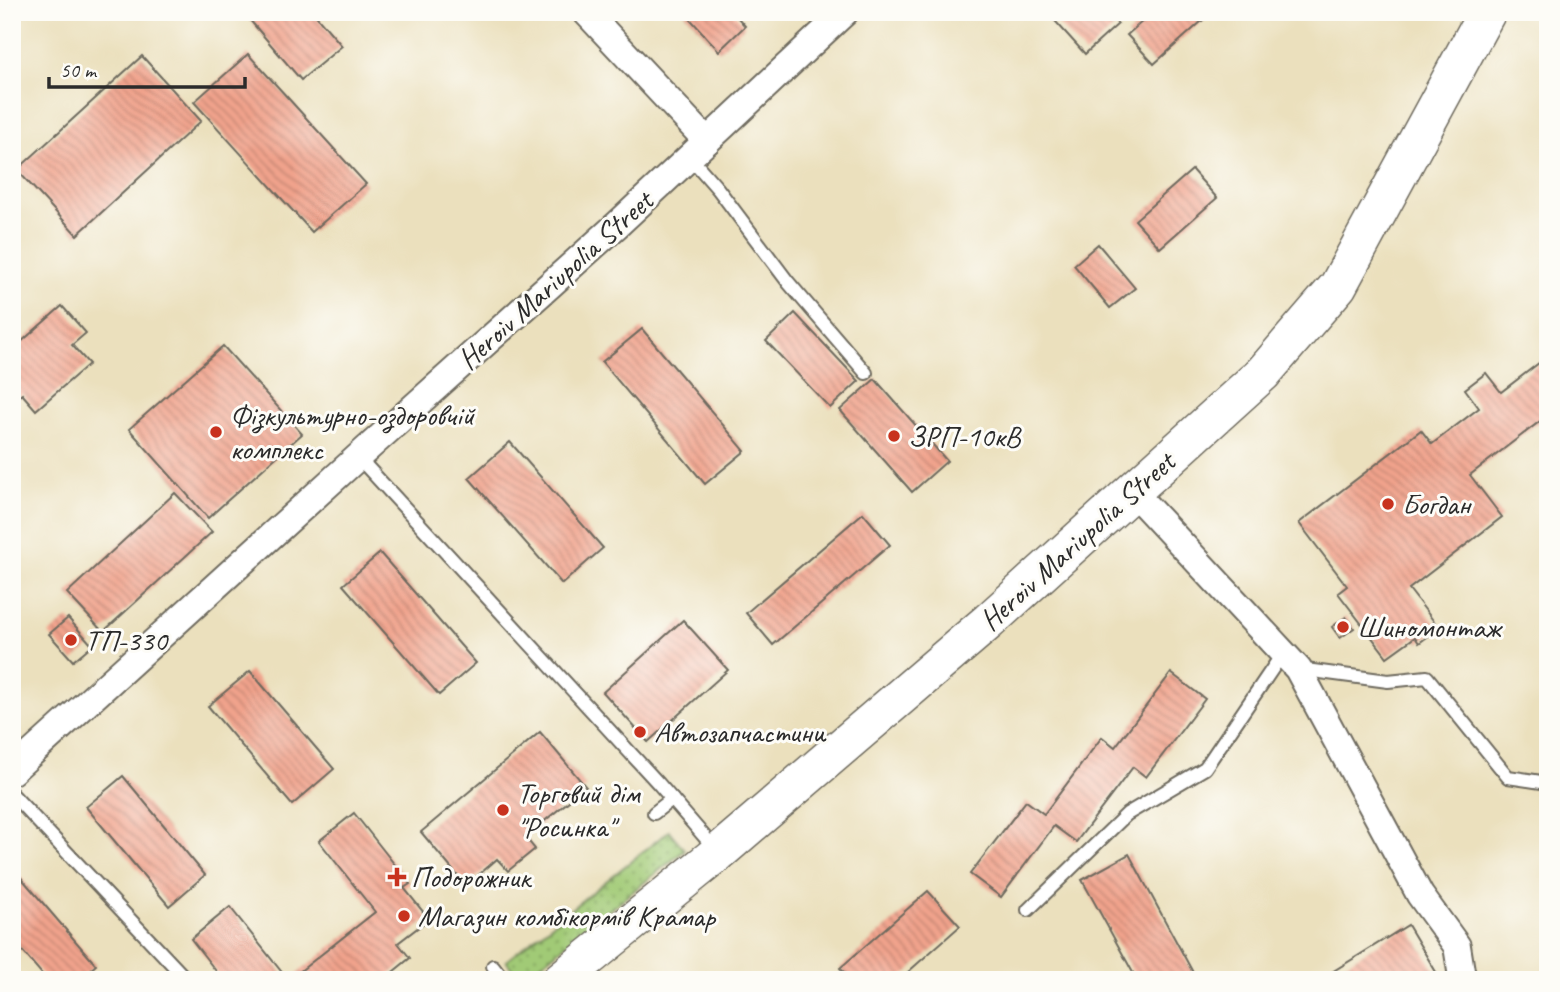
<svg xmlns="http://www.w3.org/2000/svg" width="1560" height="992" font-family="Caveat,sans-serif">
  <style>
    .grass { fill: url(#grass-dots); stroke: #667a50; stroke-width: 2 }
    .building { fill: url(#building-back-hatch) }
    .lines { fill: none; stroke-linecap: round; stroke-linejoin: round }
    .service-casing { stroke: #6e6a5e; stroke-width: 16 }
    .minor-casing { stroke: #6e6a5e; stroke-width: 30 }
    .secondary-casing { stroke: #6e6a5e; stroke-width: 40 }
    .service { stroke: #fff; stroke-width: 12 }
    .minor { stroke: #fff; stroke-width: 26 }
    .secondary { stroke: #fff; stroke-width: 37 }
    .poi-dot { fill: #c8321e; stroke: #fdfcf7; stroke-width: 2.5 }
    .labels { text-anchor: middle; dominant-baseline: central; stroke-width: 6; stroke-linejoin: round; paint-order: stroke }
    .street-label { font-size: 30px; fill: #2b2b2b; stroke: #fdfcf7 }
    .poi-label { font-size: 30px; fill: #2b2b2b; stroke: #fdfcf7; text-anchor: start }
  </style>
  <defs>
    <pattern id="grass-dots" width="8" height="8" patternUnits="userSpaceOnUse" patternTransform="scale(1.75)"><rect width="8" height="8" fill="#a1ca76"/><path d="M2 2h.1M6 6h.1" fill="none" stroke="#83a461" stroke-width="1.8" stroke-linecap="round"/></pattern>
    <pattern id="building-back-hatch" width="6" height="6" patternUnits="userSpaceOnUse" patternTransform="scale(1.75)"><rect width="6" height="6" fill="#f1a38c"/><path d="M-1 5l2 2M0 0l6 6M5-1l2 2" fill="none" stroke="#c38573"/></pattern>
  </defs>
  <rect width="100%" height="100%" fill="#fdfcf7"/>
  <filter id="ink" filterUnits="userSpaceOnUse"><feTurbulence type="fractalNoise" baseFrequency=".0143" numOctaves="2"/><feDisplacementMap in="SourceGraphic" scale="14" xChannelSelector="R" yChannelSelector="G"/><feConvolveMatrix kernelMatrix="1 2 1 2 8 2 1 2 1" color-interpolation-filters="sRGB"/></filter>
  <filter id="wash" filterUnits="userSpaceOnUse"><feTurbulence type="fractalNoise" baseFrequency=".00686" numOctaves="4" result="noise"/><feDisplacementMap in="SourceGraphic" scale="28" xChannelSelector="R" yChannelSelector="G"/><feGaussianBlur stdDeviation="1.57" result="paint"/><feColorMatrix in="noise" values="0 0 0 0 0 0 0 0 0 0 0 0 0 0 0 0 0 1.4 0 .05"/><feComposite in="paint" operator="in"/></filter>
  <g filter="url(#wash)">
    <rect width="100%" height="100%" fill="#ebe0bd"/>
    <path class="grass" d="M669 831 685 850 521 980 506 961Z"/>
    <g id="blocks">
      <g class="building">
        <path d="M257 12H313L342 46 301 80 249 19Z"/>
        <path d="M684 12H733L745 26 719 51Z"/>
        <path d="M1047 12H1107L1118 24 1085 54Z"/>
        <path d="M1153 12H1212L1154 64 1127 35Z"/>
        <path d="M248 54 366 184 312 232 194 102Z"/>
        <path d="M142 56 201 121 77 235 17 170Z"/>
        <path d="M1192 170 1217 198 1160 248 1135 220Z"/>
        <path d="M1098 244 1135 288 1110 308 1074 265Z"/>
        <path d="M62 306 86 333 72 345 89 364 36 410 22 394 12 402V350Z"/>
        <path d="M795 313 859 381 830 408 766 341Z"/>
        <path d="M642 329 745 451 705 484 602 362Z"/>
        <path d="M223 346 302 434 208 518 129 429Z"/>
        <path d="M1548 356V415L1470 475 1502 517 1409 589 1439 628 1419 643 1415 637 1387 657 1338 593 1347 586 1299 523 1421 430 1432 444 1479 408 1465 389 1486 373 1501 392Z"/>
        <path d="M875 379 947 461 912 492 840 410Z"/>
        <path d="M510 442 603 548 562 584 469 478Z"/>
        <path d="M175 493 212 532 103 632 67 593Z"/>
        <path d="M863 513 890 545 773 645 746 613Z"/>
        <path d="M380 553 476 663 439 695 343 585Z"/>
        <path d="M1346 617 1354 628 1340 638 1332 627Z"/>
        <path d="M68 618 92 645 73 661 49 634Z"/>
        <path d="M683 620 728 670 648 742 603 692Z"/>
        <path d="M250 671 334 769 292 805 208 706Z"/>
        <path d="M1171 673 1205 699 1146 777 1133 767 1076 842 1054 826 1001 897 970 874 1026 801 1044 814 1102 737 1115 747Z"/>
        <path d="M540 732 586 787 525 837 535 849 508 871 497 859 466 886 421 832Z"/>
        <path d="M123 776 205 875 169 906 86 807Z"/>
        <path d="M354 813 410 884 404 888 429 919 398 943 410 958 383 980H289L375 912 319 841Z"/>
        <path d="M1129 854 1197 980H1137L1082 880Z"/>
        <path d="M12 867 96 965 79 980H47L12 939Z"/>
        <path d="M928 891 960 926 899 980H851L840 968Z"/>
        <path d="M230 907 288 980H223L191 939Z"/>
        <path d="M1408 925 1436 972 1423 980H1319Z"/>
      </g>
    </g>
  </g>
  <g filter="url(#ink)">
    <use href="#blocks" fill-opacity="0" stroke="#6e6a5e" stroke-width="2"/>
    <g class="lines">
      <g class="service-casing">
        <g id="service">
          <path d="M690 157 718 189 788 282 866 373"/>
          <path d="M358 457 658 783 716 850"/>
          <path d="M1298 669 1388 681 1427 677 1508 777 1548 783"/>
          <path d="M12 794 187 980"/>
          <path d="M654 813 672 799"/>
          <path d="M1028 910 1127 814 1205 768 1283 653"/>
          <path d="M493 966 504 980"/>
        </g>
      </g>
      <g class="minor-casing">
        <g id="minor">
          <path d="M586 12 707 141"/>
          <path d="M1132 491 1298 669 1420 895 1457 946 1462 977 1464 980"/>
          <path d="M12 771 358 457 618 224 845 12"/>
        </g>
      </g>
      <g class="secondary-casing">
        <path id="secondary" d="M561 980 718 853 989 621 1263 373 1338 286 1487 12"/>
      </g>
      <use href="#service" class="service"/>
      <use href="#minor" class="minor"/>
      <use href="#secondary" class="secondary"/>
    </g>
  </g>
  <g class="poi-dot">
    <circle cx="216" cy="432" r="7"/>
    <circle cx="894" cy="436" r="7"/>
    <circle cx="1388" cy="504" r="7"/>
    <circle cx="1343" cy="627" r="7"/>
    <circle cx="71" cy="640" r="7"/>
    <circle cx="640" cy="732" r="7"/>
    <circle cx="503" cy="810" r="7"/>
    <path d="M393.5 866.5h7v7h7v7h-7v7h-7v-7h-7v-7h7z"/>
    <circle cx="404" cy="916" r="7"/>
  </g>
  <g class="labels">
    <g class="street-label">
      <text transform="translate(555 280) rotate(-42)">Heroiv Mariupolia Street</text>
      <text transform="translate(1077 541) rotate(-42)">Heroiv Mariupolia Street</text>
    </g>
    <g class="poi-label">
      <text x="230" y="415">Фізкультурно-оздоровчій<tspan x="230" dy="34">комплекс</tspan></text>
      <text x="908" y="436">ЗРП-10кВ</text>
      <text x="1402" y="504">Богдан</text>
      <text x="1357" y="627">Шиномонтаж</text>
      <text x="85" y="640">ТП-330</text>
      <text x="654" y="732">Автозапчастини</text>
      <text x="517" y="793">Торговий дім<tspan x="517" dy="34">"Росинка"</tspan></text>
      <text x="411" y="877">Подорожник</text>
      <text x="418" y="916">Магазин комбікормів Крамар</text>
    </g>
  </g>
  <rect width="1560" height="992" fill="none" stroke="#fdfcf7" stroke-width="42"/>
  <path d="M49 77v10h196v-10" fill="none" stroke="#2b2b2b" stroke-width="3.5"/>
  <text x="60" y="77" font-size="21" fill="#2b2b2b" stroke="#fdfcf7" stroke-width="5" paint-order="stroke">50 m</text>
</svg>
